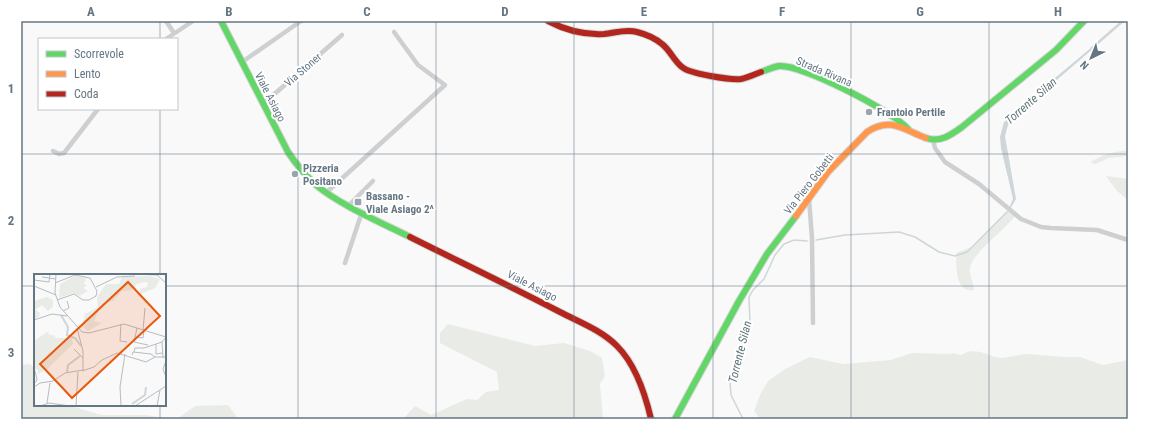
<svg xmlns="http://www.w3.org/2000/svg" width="1149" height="440" font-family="'Roboto Condensed',sans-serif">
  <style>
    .green { fill: #e8ebe6 }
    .water { fill: #ced6d9 }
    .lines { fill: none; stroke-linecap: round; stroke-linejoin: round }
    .stream { stroke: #ced6d9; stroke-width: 1.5 }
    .fast-casing { stroke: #d5d6d7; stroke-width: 8 }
    .slow-casing { stroke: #d5d6d7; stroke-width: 8 }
    .jam-casing { stroke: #d5d6d7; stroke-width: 8 }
    .street { stroke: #cecfd0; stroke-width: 4.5 }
    .fast { stroke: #63d668; stroke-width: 6 }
    .slow { stroke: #ff974d; stroke-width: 6 }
    .jam { stroke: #b3261e; stroke-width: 6 }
    .grid { fill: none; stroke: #657683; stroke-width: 1; stroke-opacity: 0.55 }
    .poi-dot { fill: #99a4ac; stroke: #fff; stroke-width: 1.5 }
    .labels { text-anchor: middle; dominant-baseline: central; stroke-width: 4; stroke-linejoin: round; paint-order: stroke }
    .street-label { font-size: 11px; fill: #657683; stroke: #fff }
    .poi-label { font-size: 11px; font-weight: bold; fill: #657683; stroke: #fff; text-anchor: start }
    .water-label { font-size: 12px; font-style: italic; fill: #60757c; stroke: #fff }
    .inset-river { fill: none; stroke: #ced6d9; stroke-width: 2 }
    .inset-road { fill: none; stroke: #b5bdc3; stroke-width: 1 }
    .view { fill: #e8590c; fill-opacity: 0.15; stroke: #e8590c; stroke-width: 2 }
    .inset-edge { fill: none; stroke: #657683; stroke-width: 2 }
    .neatline { fill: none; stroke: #657683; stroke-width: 1.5 }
    .grid-label { font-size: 13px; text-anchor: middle; font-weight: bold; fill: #657683 }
  </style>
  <rect width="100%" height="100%" fill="#f9f9f9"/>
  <g class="green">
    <path d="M1120 151H1128V156L1109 158 1095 164 1090 162 1104 155Z"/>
    <path d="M1106 176 1128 179V200L1117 191Z"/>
    <path d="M1008 210 1015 216C1005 230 972 253 970 268 969 276 974 282 974 290 954 293 957 266 956 253L972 247Z"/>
    <path d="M448 324 535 346 564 343 590 351 602 358 605 376 600 384 603 419H403L415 406 431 415 467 399 477 400 486 392 499 390 497 372 440 343V333Z"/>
    <path d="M970 351 981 352 995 357 1003 358 1025 354 1067 357H1080L1103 365 1128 360V419H760L754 411 761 393 768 381 785 369 810 357 843 364 891 360 912 353 949 354 953 353 961 355Z"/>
    <path d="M29 364 35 367V405H68L101 415H146L171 419H21V365Z"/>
    <path d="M228 405 238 419H177L195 406Z"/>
  </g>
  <path class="water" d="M1123 21H1125L1014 117 1008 125 1005 136 1016 199 1010 209 1009 208 1013 199 1001 148 1000 137 1004 122 1018 109Z"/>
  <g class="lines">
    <g class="stream">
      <path d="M1091 48 1122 21"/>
      <path d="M816 240 845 235 899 232 915 237 939 252 955 256 967 252 1007 212"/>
      <path d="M743 419 731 395 730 382 750 324 749 297 753 290 764 279 775 255 784 244 794 240 807 241"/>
    </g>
    <g class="fast-casing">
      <g id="fast">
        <path d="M221 21 288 152C296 164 305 175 316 185 340 205 382 223 410 237"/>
        <path d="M761 72C767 70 773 67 779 66 801 64 893 111 908 129"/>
        <path d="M926 138C940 143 951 135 962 127L1056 50 1084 21"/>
        <path d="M675 419 739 301 767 254 796 216"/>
      </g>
    </g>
    <g class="slow-casing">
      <path id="slow" d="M796 216 828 172 867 132C890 116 904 130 926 138"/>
    </g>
    <g class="jam-casing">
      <g id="jam">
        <path d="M548 21C565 30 584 35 604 34 615 33 626 29 637 32 645 34 656 39 662 44 670 50 674 61 682 67 690 74 730 80 741 79 748 78 755 74 761 72"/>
        <path d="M410 237C460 262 510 286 560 312 579 322 601 330 617 346 636 365 645 393 651 419"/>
      </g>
    </g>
    <g class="street">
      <path d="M166 21 174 33"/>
      <path d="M166 39 193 21"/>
      <path d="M242 62 301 21"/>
      <path d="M263 104 342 35"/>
      <path d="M933 140 935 148 945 162 979 184 1021 219 1041 227 1051 228 1097 230 1128 240"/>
      <path d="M53 151 59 154 64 153 98 109"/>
      <path d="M327 192 445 85 418 65 394 32"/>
      <path d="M809 199 812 238 813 323"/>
      <path d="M349 205 373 181"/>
      <path d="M345 263 362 212"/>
    </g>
    <use href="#fast" class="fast"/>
    <use href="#slow" class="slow"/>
    <use href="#jam" class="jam"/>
  </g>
  <path class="grid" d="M160 21V39M298 21V419M436 21V419M574 21V419M713 21V419M851 21V419M989 21V419M160 109V275M21 154H1128M21 286H35M165 286H1128M160 405V419"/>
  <g class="poi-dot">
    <circle cx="869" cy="112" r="4"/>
    <circle cx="295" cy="174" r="4"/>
    <rect x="354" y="198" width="8" height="8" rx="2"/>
  </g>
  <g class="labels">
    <g class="street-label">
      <text transform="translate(303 70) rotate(-41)">Via Stoner</text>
      <text transform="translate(824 72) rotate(23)">Strada Rivana</text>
      <text transform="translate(270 97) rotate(63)">Viale Asiago</text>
      <text transform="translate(809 184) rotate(-52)">Via Piero Gobetti</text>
      <text transform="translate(532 286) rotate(27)">Viale Asiago</text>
    </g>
    <g class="poi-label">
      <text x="877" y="112">Frantoio Pertile</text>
      <text x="303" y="168">Pizzeria<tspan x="303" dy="13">Positano</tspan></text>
      <text x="366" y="196">Bassano -<tspan x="366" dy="13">Viale Asiago 2^</tspan></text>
    </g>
    <g class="water-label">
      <text transform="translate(1031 101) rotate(-41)">Torrente Silan</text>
      <text transform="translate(740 352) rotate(-76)">Torrente Silan</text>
    </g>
  </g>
  <g transform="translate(34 274)">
    <rect width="132" height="132" fill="#f9f9f9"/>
    <path d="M41 2 52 4 50 10 53 11 49 14 54 17 45 22 39 19 25 24 26 10ZM115 2 126 5 121 14 106 20V15L113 13 114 9 111 8 103 10 98 16 88 17 79 27 71 28 65 36 60 47 68 49 54 57 48 52 51 40 64 33 63 23 72 10H85L88 3ZM13 23 19 26V33L14 37 8 31 1 36 6 39 5 43 0 45V27ZM15 57 14 60 22 62 19 64H38L39 70 13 95 4 100V96L1 95 0 103V67Z" fill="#e8ebe6"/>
    <path class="inset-river" d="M27 41 34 53 33 61 41 64 47 72M33 98 34 91 46 82M98 130 111 121 112 113"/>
    <path class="inset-road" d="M22 0 21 19 26 33 48 58 55 59 90 50 132 63M98 0 123 1 132 9M8 3 22 5M0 6 15 8 16 0M21 9 41 1 56 4 63 17 62 22 55 26H49L40 20 23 26M0 12 22 21M62 13 83 3 101 2M29 37 35 34 33 27M0 46 18 40 33 42M87 50 86 67 93 68M103 54 100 68 114 71M109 56 111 34M101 63 109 64 110 57M128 68 129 84M122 70V80L128 79M40 75 49 84M100 78 101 74H110L128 68 132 63M98 81 99 78 117 80 121 83M132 87 129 95 132 103M48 97 60 93 68 86 83 79 112 88 121 83H132M0 110 3 106 1 97M0 113 6 109 19 107 31 99 49 96V77L43 54M13 129 16 109M6 132 15 129 36 132M42 132 44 98M87 132 86 113 91 80M101 132 132 112M123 132 126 116"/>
    <path class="view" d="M94 8 126 42 38 124 6 90Z"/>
    <rect width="132" height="132" class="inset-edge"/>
  </g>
  <rect width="1149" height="440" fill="none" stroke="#ffffff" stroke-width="44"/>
  <rect x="38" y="38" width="140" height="72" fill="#ffffff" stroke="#c1c8cd"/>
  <rect x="46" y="51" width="20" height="6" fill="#63d668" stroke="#c1c8cd"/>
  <text x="74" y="58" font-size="12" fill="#657683">Scorrevole</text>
  <rect x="46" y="71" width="20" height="6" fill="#ff974d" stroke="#c1c8cd"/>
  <text x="74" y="78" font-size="12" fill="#657683">Lento</text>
  <rect x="46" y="91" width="20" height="6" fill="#b3261e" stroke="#c1c8cd"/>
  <text x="74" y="98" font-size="12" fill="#657683">Coda</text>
  <g transform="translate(1091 58) rotate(223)" stroke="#ffffff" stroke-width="3" paint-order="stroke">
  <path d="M0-3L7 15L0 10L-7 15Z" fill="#657683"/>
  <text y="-6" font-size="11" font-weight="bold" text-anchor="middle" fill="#657683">N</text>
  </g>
  <rect x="22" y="22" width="1105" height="396" class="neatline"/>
  <g class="grid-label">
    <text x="91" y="16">A</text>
    <text x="229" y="16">B</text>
    <text x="367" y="16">C</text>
    <text x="505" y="16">D</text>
    <text x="644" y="16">E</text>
    <text x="782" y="16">F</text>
    <text x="920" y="16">G</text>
    <text x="1058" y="16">H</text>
    <text x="11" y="93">1</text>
    <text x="11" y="225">2</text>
    <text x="11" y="357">3</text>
  </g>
</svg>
